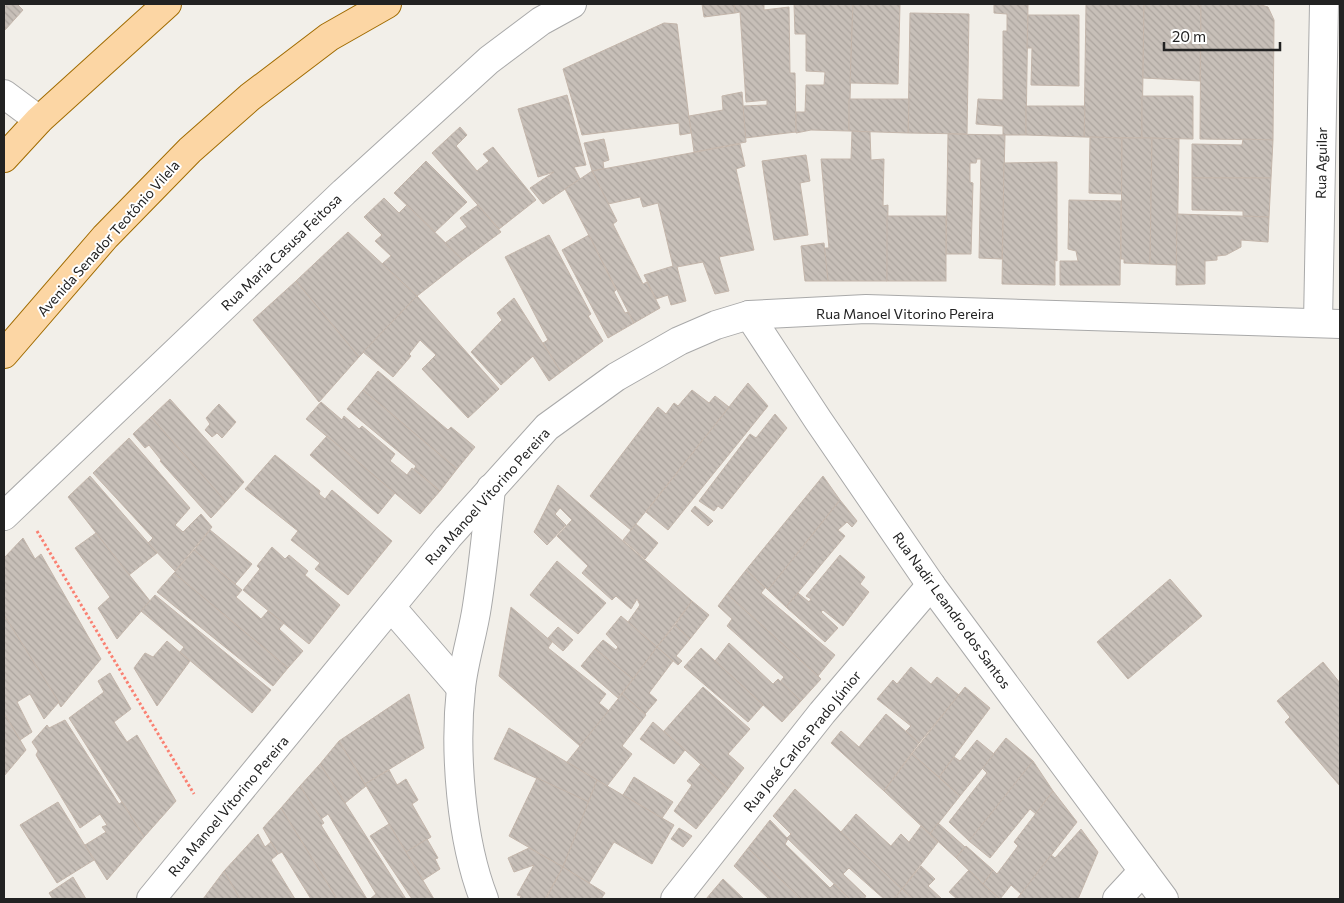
<svg xmlns="http://www.w3.org/2000/svg" width="1344" height="903" font-family="Commissioner,sans-serif">
  <style>
    .building { fill: url(#building-back-hatch); stroke: #c4b6ab }
    .lines { fill: none; stroke-linecap: round; stroke-linejoin: round }
    .street-casing { stroke: #a9a9a9; stroke-width: 30 }
    .primary-casing { stroke: #a06b00; stroke-width: 30 }
    .path { stroke: #fa8072; stroke-width: 3; stroke-dasharray: 2.5 2.5; stroke-linecap: butt }
    .street { stroke: #fff; stroke-width: 28 }
    .primary { stroke: #fcd6a4; stroke-width: 28 }
    .labels { text-anchor: middle; dominant-baseline: central; stroke-width: 4; stroke-linejoin: round; paint-order: stroke }
    .street-label { font-size: 14px; fill: #222; stroke: #fff }
  </style>
  <defs>
    <pattern id="building-back-hatch" width="6" height="6" patternUnits="userSpaceOnUse" patternTransform="scale(1.25)"><rect width="6" height="6" fill="#c7bfb8"/><path d="M-1 5l2 2M0 0l6 6M5-1l2 2" fill="none" stroke="#aba49e"/></pattern>
  </defs>
  <rect width="100%" height="100%" fill="#f2efe9"/>
  <g class="building">
    <path d="M7 4H17L23 10 5 30 4 8Z"/>
    <path d="M702 4H734L735 13 704 17Z"/>
    <path d="M734 4H764V10L789 7 790 73H795L796 132 745 138 743 106 767 105V100L746 102 740 12 735 13Z"/>
    <path d="M794 4H853L849 131 811 130 796 133V112H805L806 85H824L825 72 806 71V34H795Z"/>
    <path d="M853 4H900L898 84 850 83Z"/>
    <path d="M994 4H1028L1026 135H1003V126L976 124 978 99 1003 100V31H1007V14L994 13Z"/>
    <path d="M1086 4H1144L1142 138 1084 137Z"/>
    <path d="M1144 4H1201L1200 81 1143 78Z"/>
    <path d="M1201 4H1258L1268 7 1274 20 1273 140 1200 139Z"/>
    <path d="M910 13 969 14 967 134 908 133Z"/>
    <path d="M1028 15H1079V86L1031 85 1032 48H1027Z"/>
    <path d="M664 23 677 24 691 133 680 135 679 123 582 135 563 69Z"/>
    <path d="M742 92 746 142 694 152 689 116 723 110 722 96Z"/>
    <path d="M567 95 586 165 574 167 580 179 543 204 530 188 554 172 538 177 518 109Z"/>
    <path d="M1142 96H1193V139L1142 138Z"/>
    <path d="M849 99H909L908 133 849 131Z"/>
    <path d="M1026 106H1085L1084 137 1026 135Z"/>
    <path d="M460 127 467 135 456 146 477 171 489 161 483 154 493 147 536 200 499 229 432 153Z"/>
    <path d="M852 131 870 132 871 160 884 159 883 206 888 205 887 281H828L824 248H829L821 159H851Z"/>
    <path d="M948 134 1005 135 1002 259 979 258 981 159H977L976 163H970V182L973 183 971 254H946Z"/>
    <path d="M1090 137 1122 138V194L1089 193Z"/>
    <path d="M1122 138H1152L1150 264 1124 263V259H1121Z"/>
    <path d="M1152 138 1179 139 1177 265 1150 264Z"/>
    <path d="M604 139 609 160 603 162 604 169 592 171 584 143Z"/>
    <path d="M1243 139 1273 140 1271 178H1192V144L1242 145Z"/>
    <path d="M740 144 745 166 736 169 754 250 719 257 729 291 715 294 703 262 677 267 686 301 671 305 668 295 656 299 644 275 673 266 658 203 643 207 640 197 608 204 592 171Z"/>
    <path d="M806 155 810 181 800 183 808 235 774 240 762 161Z"/>
    <path d="M426 161 467 202 435 232 394 193Z"/>
    <path d="M1057 162V261L1055 260V285L1002 284 1004 163Z"/>
    <path d="M592 171 617 221 613 224 643 284 647 282 660 308 634 323 565 189Z"/>
    <path d="M1192 178H1271L1269 217 1243 216V211L1192 210Z"/>
    <path d="M384 198 399 213 407 205 463 260 417 296 382 264 391 256 375 241 382 235 364 217Z"/>
    <path d="M1069 200 1121 201 1120 285H1060V261H1078L1076 251 1068 249Z"/>
    <path d="M478 205 501 232 463 260 445 243 467 227 460 218Z"/>
    <path d="M1177 214 1269 217 1268 242 1241 240V247L1226 255 1217 256V260L1205 261V284L1176 285Z"/>
    <rect x="887" y="216" width="59" height="65"/>
    <path d="M348 232 417 296 359 357 296 281Z"/>
    <path d="M549 235 591 314 588 316 603 341 561 372 543 343 548 340 505 257Z"/>
    <path d="M589 235 616 290 614 292 625 313 628 312 634 323 608 338 562 250Z"/>
    <path d="M824 243 828 281H805L801 246Z"/>
    <path d="M296 281 359 357 319 402 253 320Z"/>
    <path d="M417 296 499 389 468 418 422 369 436 355 420 340 409 354 411 356 393 377 363 352Z"/>
    <path d="M514 298 561 372 549 381 533 356 501 385 471 352 502 320 497 313Z"/>
    <path d="M378 371 448 430 451 427 475 447 457 469 363 390Z"/>
    <path d="M748 383 768 406 668 530 646 512Z"/>
    <path d="M363 390 457 469 440 491 414 469 416 466 347 409Z"/>
    <path d="M692 390 709 403 715 396 729 407 631 530 590 496 658 407 666 414 674 403 678 406Z"/>
    <path d="M170 399 244 482 226 502 151 417Z"/>
    <path d="M321 402 342 420 344 416 359 429 362 426 395 454 390 461 407 475 412 468 440 491 420 514 306 419Z"/>
    <path d="M219 404 236 422 222 438 217 433 212 437 205 430 210 424 206 418Z"/>
    <path d="M775 414 787 428 722 509 718 506 714 511 699 501 750 434 756 438Z"/>
    <path d="M151 417 226 502 211 518 160 461 161 460 149 445 145 448 133 434Z"/>
    <path d="M327 436 395 493 378 514 310 455Z"/>
    <path d="M129 438 190 508 175 525 183 532 201 514 212 527 175 571 148 543 153 538 93 473Z"/>
    <path d="M275 455 320 491 319 494 325 499 332 490 392 541 348 595 315 569 320 563 291 540 298 531 245 489Z"/>
    <path d="M90 476 157 553 129 575 68 497Z"/>
    <path d="M823 476 840 500 768 590 746 570Z"/>
    <path d="M558 485 692 601 657 647 628 622 640 605 637 599 631 609 616 596 612 600 582 573 588 566 557 536 572 520 560 508 555 514 566 525 547 545 534 532Z"/>
    <path d="M840 500 857 521 852 527 847 522 838 530 845 536 786 607 768 590Z"/>
    <path d="M695 506 713 521 708 526 691 511Z"/>
    <path d="M636 524 658 543 645 559 623 540Z"/>
    <path d="M210 530 252 564 235 584 194 550Z"/>
    <path d="M96 533 150 601 117 639 98 608 110 597 75 548Z"/>
    <path d="M23 538 35 559 41 554 101 659 61 707 4 615V558Z"/>
    <path d="M272 547 285 559 289 555 308 571 305 575 340 605 309 644 243 590 260 569 257 566Z"/>
    <path d="M194 550 242 590 236 597 261 619 268 611 284 623 279 629 303 651 288 668 174 573Z"/>
    <path d="M840 555 865 577 860 584 869 592 843 626 823 610 821 612 838 628 825 642 786 607 798 593 809 602 811 599 806 596Z"/>
    <path d="M557 561 606 603 578 634 530 595Z"/>
    <path d="M746 570 765 588 761 593 835 655 818 676 727 594Z"/>
    <path d="M174 573 288 668 273 686 157 592Z"/>
    <path d="M1170 579 1202 616 1128 679 1097 642Z"/>
    <path d="M727 594 818 676 821 679 801 701 780 682 784 677 727 626 732 619 718 606Z"/>
    <path d="M155 595 271 690 252 713 180 652 184 647 141 611Z"/>
    <path d="M692 601 709 615 690 639 675 625Z"/>
    <path d="M511 607 552 642 548 648 606 694 599 703 609 711 580 746 499 676Z"/>
    <path d="M4 615 59 702 44 719 30 694 17 702 32 732 20 740 4 713Z"/>
    <path d="M621 616 657 647 633 679 595 649 603 640 616 650 618 647 606 634Z"/>
    <path d="M675 625 690 639 676 656 682 661 678 665 657 647Z"/>
    <path d="M558 627 573 640 563 651 548 638Z"/>
    <path d="M167 641 190 661 157 706 134 668 145 653 153 657Z"/>
    <path d="M729 643 773 684 778 679 801 701 782 722 715 661Z"/>
    <path d="M657 647 673 661 649 693 657 700 645 714 622 694Z"/>
    <path d="M701 648 763 705 748 722 684 667Z"/>
    <path d="M595 649 633 679 618 698 581 666Z"/>
    <path d="M1323 662 1340 683V786L1285 722 1290 717 1277 701Z"/>
    <path d="M911 667 931 684 937 677 959 695 919 743 906 731 911 726 877 699 893 680 897 684Z"/>
    <path d="M110 673 131 709 114 722 127 742 137 735 176 801 144 837 69 718 104 692 98 681Z"/>
    <path d="M703 687 750 729 728 754 744 768 728 789 664 731Z"/>
    <path d="M965 687 990 708 939 777 912 754Z"/>
    <path d="M409 694 424 748 365 784 339 741Z"/>
    <path d="M622 694 646 715 622 746 632 754 607 786 567 762Z"/>
    <path d="M4 713 26 750 4 776Z"/>
    <path d="M886 714 919 743 884 791 831 743 841 731 859 747Z"/>
    <path d="M65 720 119 804 122 802 144 837 107 880 85 845 106 832 102 827 107 825 100 814 80 828 36 755 38 751 32 742 47 725 49 728Z"/>
    <path d="M653 722 685 750 674 764 640 739Z"/>
    <path d="M509 728 597 780 589 802 494 759Z"/>
    <path d="M1006 738 1033 761 969 841 949 822 987 773 982 768Z"/>
    <path d="M977 740 994 754 960 796 939 777 954 757 960 761Z"/>
    <path d="M339 741 366 786 345 803 320 764Z"/>
    <path d="M912 754 960 796 930 834 884 791Z"/>
    <path d="M1033 761 1053 791 1036 814 1030 809 990 858 969 841Z"/>
    <path d="M320 764 345 803 406 899H370L376 894 328 814 321 819 300 786Z"/>
    <path d="M701 764 728 789 696 829 674 811 692 785 687 781Z"/>
    <path d="M389 770 397 785 406 779 418 800 412 804 431 837 406 852 365 784Z"/>
    <path d="M634 777 673 802 662 818 623 795Z"/>
    <path d="M537 778 589 802 563 867 509 836Z"/>
    <path d="M597 780 674 825 652 864 614 842 589 883 563 867Z"/>
    <path d="M300 786 324 823 321 825 367 899H337L281 808Z"/>
    <path d="M795 789 902 889 894 899H884L849 868 843 874 866 896 864 899H850L787 838 791 834 773 816Z"/>
    <path d="M1053 791 1077 822 1021 894 1011 885 1000 899 983 884 993 870 997 874 1018 846 1014 842Z"/>
    <path d="M58 802 94 860 57 883 20 825Z"/>
    <path d="M281 808 337 899H311L282 852 278 854 263 828Z"/>
    <path d="M856 814 891 846 901 834 909 842 921 826 938 842 902 889 841 832Z"/>
    <path d="M770 820 788 839 785 844 830 888 834 884 850 899H801L748 848Z"/>
    <path d="M938 823 965 847 956 858 930 834Z"/>
    <path d="M389 824 406 852 434 899H412L370 836Z"/>
    <path d="M679 828 692 836 683 847 671 839Z"/>
    <path d="M1081 829 1098 852 1078 899H1017L1051 855 1055 858Z"/>
    <path d="M258 834 265 847 271 842 278 854 271 860 295 899H240L224 871Z"/>
    <path d="M427 839 438 858 435 859 440 869 423 880 406 852Z"/>
    <path d="M966 846 993 870 983 884 956 858Z"/>
    <path d="M529 848 563 867 545 899H520L521 896 517 895 534 865 514 872 508 858Z"/>
    <path d="M748 848 801 899H769L734 866Z"/>
    <path d="M921 866 935 879 928 886 942 899H913L902 889Z"/>
    <path d="M563 867 605 893 601 899H546Z"/>
    <path d="M969 870 983 884 1000 899H957L949 892Z"/>
    <path d="M224 871 240 899H203Z"/>
    <path d="M73 877 86 899H53L49 893Z"/>
    <path d="M723 879 744 899H706Z"/>
    <path d="M902 889 913 899H894Z"/>
  </g>
  <g class="lines">
    <g class="street-casing">
      <g id="street">
        <path d="M4 94 39 120"/>
        <path d="M749 315 818 420 931 585 1164 899"/>
        <path d="M1318 323 1324 4"/>
        <path d="M4 516 344 192 489 60 541 21 572 4"/>
        <path d="M391 607 461 688"/>
        <path d="M151 899 448 537 547 427 616 377 679 341 716 325 749 315 866 309 1340 324"/>
        <path d="M484 899C461 840 454 752 461 688 464 660 473 634 477 606 483 567 487 528 491 488"/>
        <path d="M675 899 822 713 931 585"/>
        <path d="M1117 899 1143 871"/>
      </g>
    </g>
    <g class="primary-casing">
      <g id="primary">
        <path d="M4 158 39 120 167 4"/>
        <path d="M4 354 105 237 190 150 250 97 329 37 387 4"/>
      </g>
    </g>
    <path class="path" d="M37 531 194 794"/>
    <use href="#street" class="street"/>
    <use href="#primary" class="primary"/>
  </g>
  <g class="labels">
    <g class="street-label">
      <text transform="translate(1321 163) rotate(-89)">Rua Aguilar</text>
      <text transform="translate(108 238) rotate(-48)">Avenida Senador Teotônio Vilela</text>
      <text transform="translate(281 252) rotate(-44)">Rua Maria Casusa Feitosa</text>
      <text x="905" y="313">Rua Manoel Vitorino Pereira</text>
      <text transform="translate(487 496) rotate(-48)">Rua Manoel Vitorino Pereira</text>
      <text transform="translate(952 610) rotate(54)">Rua Nadir Leandro dos Santos</text>
      <text transform="translate(802 741) rotate(-51)">Rua José Carlos Prado Júnior</text>
      <text transform="translate(228 806) rotate(-50)">Rua Manoel Vitorino Pereira</text>
    </g>
  </g>
  <rect width="1344" height="903" fill="none" stroke="#222222" stroke-width="10"/>
  <path d="M1164 42v8h116v-8" fill="none" stroke="#222222" stroke-width="2.5"/>
  <text x="1172" y="42" font-size="15" fill="#222222" stroke="#ffffff" stroke-width="4" paint-order="stroke">20 m</text>
</svg>
